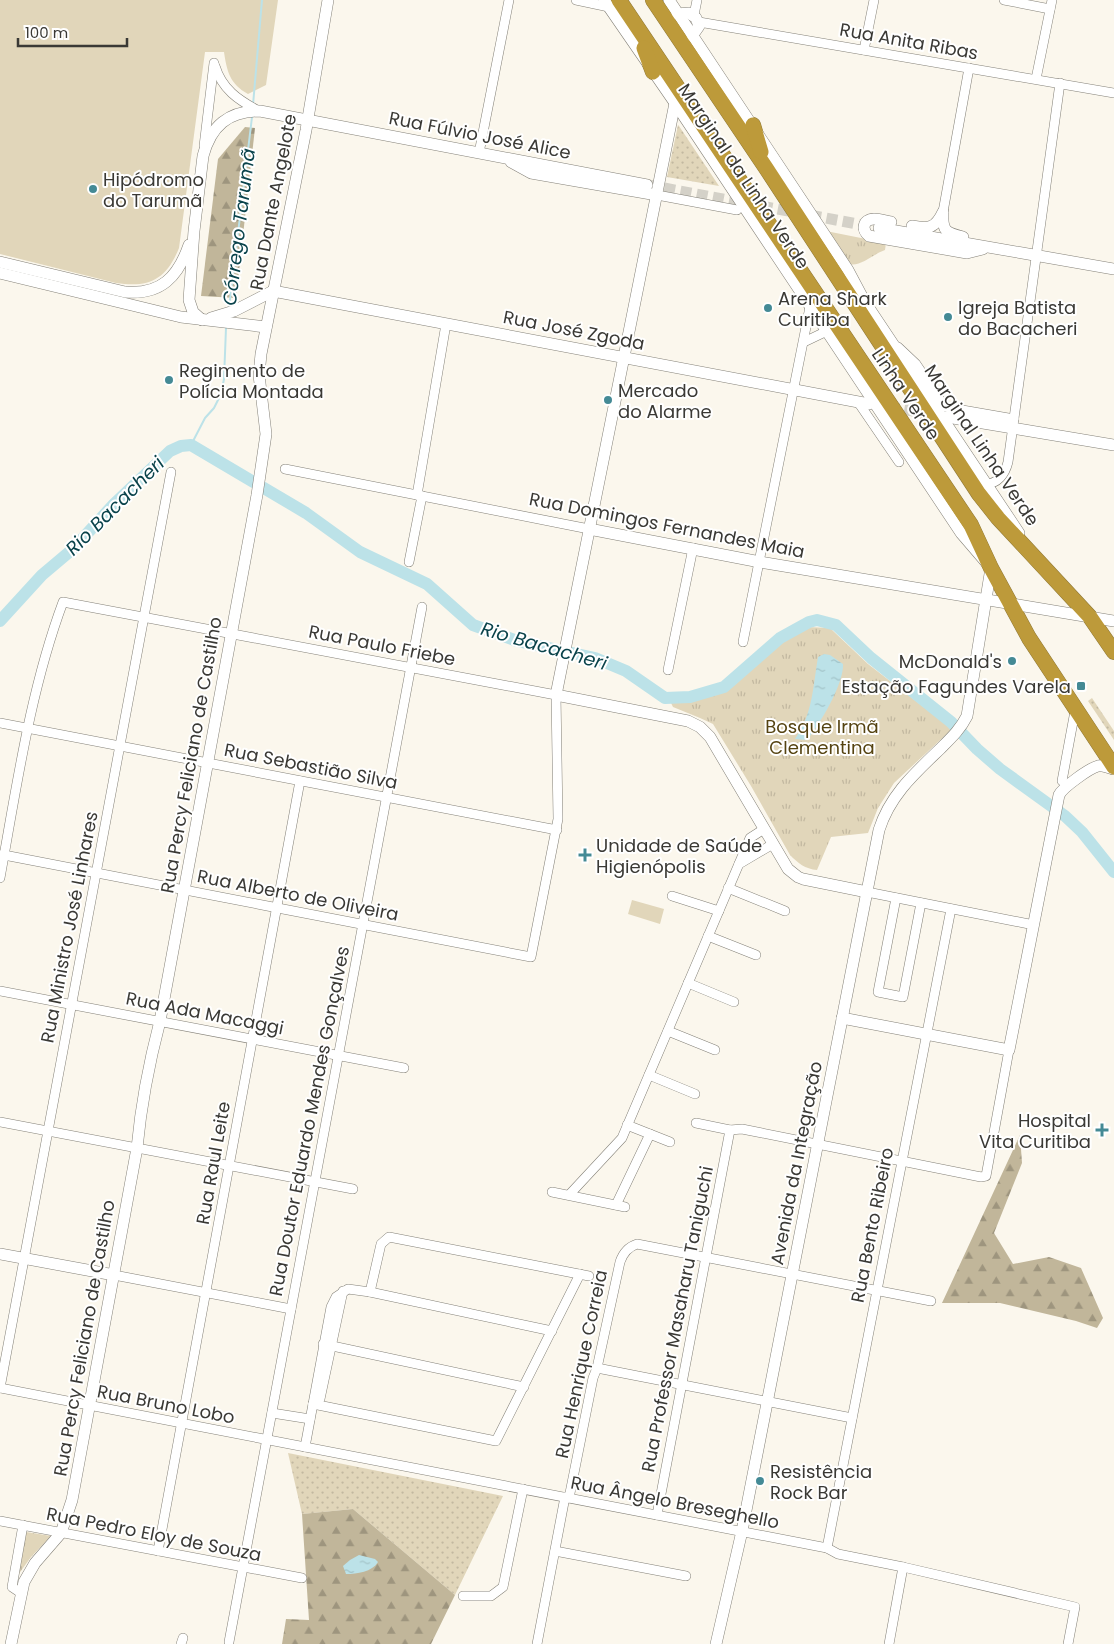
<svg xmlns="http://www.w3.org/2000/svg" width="1114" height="1644" font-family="Poppins,sans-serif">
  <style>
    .grass { fill: url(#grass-dots) }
    .forest { fill: url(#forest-firs) }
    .park { fill: url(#park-tufts) }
    .pitch { fill: #e1d6ba }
    .water { fill: url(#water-ripples) }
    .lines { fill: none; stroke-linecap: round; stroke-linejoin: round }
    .stream { stroke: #bce2e8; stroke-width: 2 }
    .river { stroke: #bce2e8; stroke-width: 12 }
    .secondary-tunnel { stroke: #d4d1c8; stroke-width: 11; stroke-dasharray: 11 5.5; stroke-linecap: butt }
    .street-casing { stroke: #848178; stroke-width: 10 }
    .secondary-casing { stroke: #848178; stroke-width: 12 }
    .highway-casing { stroke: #8f7838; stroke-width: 16 }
    .street { stroke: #fff; stroke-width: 9 }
    .secondary { stroke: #fff; stroke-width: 11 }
    .highway { stroke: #bd9a3a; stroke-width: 15 }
    .poi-dot { fill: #448a95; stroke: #fff; stroke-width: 2 }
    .labels { text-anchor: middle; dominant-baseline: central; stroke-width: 4; stroke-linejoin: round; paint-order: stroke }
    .street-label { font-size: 18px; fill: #3a3935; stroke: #fff }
    .poi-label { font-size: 18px; fill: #3a3935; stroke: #fff; text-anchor: start }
    .park-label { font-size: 18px; fill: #554311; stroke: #fff }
    .water-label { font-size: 19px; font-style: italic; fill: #0a434b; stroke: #fff }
  </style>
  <defs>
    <pattern id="grass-dots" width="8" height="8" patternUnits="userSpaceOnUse" patternTransform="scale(1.25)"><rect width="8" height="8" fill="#e1d6ba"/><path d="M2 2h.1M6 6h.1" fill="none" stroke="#c2b8a0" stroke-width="1.8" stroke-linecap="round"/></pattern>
    <pattern id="forest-firs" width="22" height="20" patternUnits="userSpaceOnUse" patternTransform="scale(1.25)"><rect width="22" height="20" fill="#c1b69a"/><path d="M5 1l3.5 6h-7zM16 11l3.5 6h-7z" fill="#9e957e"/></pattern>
    <pattern id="park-tufts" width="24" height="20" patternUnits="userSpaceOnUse" patternTransform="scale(1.25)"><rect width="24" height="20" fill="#e1d6ba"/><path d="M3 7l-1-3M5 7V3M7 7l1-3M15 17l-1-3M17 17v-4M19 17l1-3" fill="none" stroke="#c2b8a0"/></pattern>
    <pattern id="water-ripples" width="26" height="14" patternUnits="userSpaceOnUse" patternTransform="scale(1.25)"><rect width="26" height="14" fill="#bce2e8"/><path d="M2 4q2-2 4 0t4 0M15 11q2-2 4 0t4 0" fill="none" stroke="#a2c3c8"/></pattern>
  </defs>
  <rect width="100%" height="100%" fill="#fbf7ed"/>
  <g class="grass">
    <path d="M678 125 679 126 719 186 667 177Z"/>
    <path d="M1092 698 1114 731V740L1088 701Z"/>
    <path d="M288 1453 503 1496 455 1595 353 1509 302 1514Z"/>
  </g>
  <g class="forest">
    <path d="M245 127 255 128 236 298 201 296 218 159Z"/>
    <path d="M1020 1135 1022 1163 994 1233 1013 1264 1049 1257 1081 1268 1103 1318 1097 1328 1076 1321 1000 1303H942Z"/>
    <path d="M353 1509 455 1595 431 1644H282L286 1619 309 1620 302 1514Z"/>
  </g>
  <g class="park">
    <path d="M826 231 886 243 885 250C873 254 861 267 849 264Z"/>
    <path d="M808 627 830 628 868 664 952 729 894 783 878 808 868 833 831 837 817 870C805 869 798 863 790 855L751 786 713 724 700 718 673 707 669 699H690L725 688 780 644Z"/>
    <path d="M26 1532 51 1536 31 1557 18 1575Z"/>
  </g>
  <g class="pitch">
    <path d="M0 0H278L266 85 248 94C230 84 227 72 224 52H205L179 248C166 280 149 288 116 283L0 254Z"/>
    <path d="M632 900 664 909 660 924 628 914Z"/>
  </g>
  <g class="water">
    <path d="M824 654 830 655 843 664C844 684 820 724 807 740L795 739C813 714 813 686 818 657Z"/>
    <path d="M359 1555 375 1559 378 1562C372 1572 357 1574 346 1574L343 1566 350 1560Z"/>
  </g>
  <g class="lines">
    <g class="stream">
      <path d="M253 105 262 0"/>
      <path d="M229 308 252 117"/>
      <path d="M191 445 205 418 214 408 221 394 224 379 226 328"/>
    </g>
    <path class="river" d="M0 621 42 575 74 548 114 504 170 451 181 446 191 445 306 513 360 552 427 584 473 625 517 641 595 658 626 671 665 698 690 697 724 687 780 638 809 622 817 620 836 625 871 658 951 722 977 749 1000 769 1065 816 1082 832 1114 872"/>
    <g class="secondary-tunnel">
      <path d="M648 185 879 228"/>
      <path d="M888 407 931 414"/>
    </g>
    <g class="street-casing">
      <g id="street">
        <path d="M576 0 609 7"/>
        <path d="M1004 0 1050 9"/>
        <path d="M694 15 697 0"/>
        <path d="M699 22 1114 93"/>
        <path d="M864 50 874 0"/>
        <path d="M215 66C222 89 238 100 259 111"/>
        <path d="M1036 79 1052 0"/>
        <path d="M204 146 214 63"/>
        <path d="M479 153 509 0"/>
        <path d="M657 195 737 210"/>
        <path d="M943 212 969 68"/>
        <path d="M804 342 827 331"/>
        <path d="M898 347 916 364 945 407 1014 419"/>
        <path d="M858 402 899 462"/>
        <path d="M285 469 589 529"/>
        <path d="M985 484C998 484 1005 474 1008 462L1060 83"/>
        <path d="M417 495 446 324"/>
        <path d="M409 562 422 496"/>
        <path d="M743 642 810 307"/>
        <path d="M668 670 693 548"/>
        <path d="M0 723 557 830"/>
        <path d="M1062 781 1075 711"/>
        <path d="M0 855H4C180 889 355 923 531 957L558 819 556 695 63 602C30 691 17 785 0 878"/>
        <path d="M739 864 773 844"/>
        <path d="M728 888 785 911"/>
        <path d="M867 892 1034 925"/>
        <path d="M672 896 719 911"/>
        <path d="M896 898 878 992 903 997 921 903"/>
        <path d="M708 936 756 955"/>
        <path d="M688 983 734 1002"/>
        <path d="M0 991 404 1068"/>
        <path d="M668 1031 715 1050"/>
        <path d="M649 1075 695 1094"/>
        <path d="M0 1122 353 1189"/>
        <path d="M696 1123 730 1130 742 1129 981 1177 986 1176 1009 1050"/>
        <path d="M627 1125 670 1142"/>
        <path d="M552 1192 625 1207"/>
        <path d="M569 1195 622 1138 750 838 764 829"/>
        <path d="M616 1205 650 1134"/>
        <path d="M114 1275 291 1309"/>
        <path d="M370 1292 381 1244 389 1237 589 1276"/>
        <path d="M323 1344 524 1387"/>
        <path d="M597 1368 852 1418"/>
        <path d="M0 1388 827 1548 838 1554 903 1567 1075 1607 1068 1644"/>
        <path d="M0 1388 171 472"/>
        <path d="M313 1404 496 1441 580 1274"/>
        <path d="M313 1404 320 1399 343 1291"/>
        <path d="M272 1413 310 1419"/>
        <path d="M305 1447 331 1307 336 1297 348 1289 370 1292 552 1331"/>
        <path d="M569 1498 593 1378 597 1368 620 1262C623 1253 628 1247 637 1244L931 1301"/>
        <path d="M657 1515 730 1130"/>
        <path d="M0 1521 302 1578"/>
        <path d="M827 1548 951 909"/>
        <path d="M158 1551 300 781"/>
        <path d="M555 1551 686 1576"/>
        <path d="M21 1593 12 1587 23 1525"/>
        <path d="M463 1596H491L503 1587 523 1489"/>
        <path d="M229 1642 422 607"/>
        <path d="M181 1644 183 1638"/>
        <path d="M537 1644 565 1497"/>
        <path d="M889 1644 903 1567"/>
      </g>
    </g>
    <g class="secondary-casing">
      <g id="secondary">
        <path d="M604 0 675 103 961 533 991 568 967 716C960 730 950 739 940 749 915 773 890 795 879 830L742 1531 716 1644"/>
        <path d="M669 0 848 270 865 302 1019 533"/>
        <path d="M677 14 689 13 696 18 699 26 692 36"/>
        <path d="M675 103 556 695 688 721 700 727 710 737 788 869 798 877 803 879 867 892"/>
        <path d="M511 162 531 173 657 195"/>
        <path d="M943 214C942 232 947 233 963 237"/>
        <path d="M891 222C886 221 879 219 874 219 863 219 861 230 869 236L967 253 983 249"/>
        <path d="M912 226C928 229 935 229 943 212"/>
        <path d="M879 228 1114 269"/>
        <path d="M0 262 125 292C161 295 178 277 189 245"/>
        <path d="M0 273 181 317 266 327"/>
        <path d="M273 291 869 404"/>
        <path d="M211 318 234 311 273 291"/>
        <path d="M202 320 193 312 189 300 194 231 203 156C211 126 228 111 260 111L647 185"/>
        <path d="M947 417 1114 445"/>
        <path d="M589 529 760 562 1114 621"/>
        <path d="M842 1018 1009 1050 1059 795C1063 787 1090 768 1098 766 1103 765 1109 768 1114 769"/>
        <path d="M0 1254 114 1275"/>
        <path d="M11 1644 24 1582 35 1563 61 1533 72 1500 137 1148C141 1105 149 1063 160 1021L257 495 266 434 259 375 261 354 306 130 328 0"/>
      </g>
    </g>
    <g class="highway-casing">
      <g id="highway">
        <path d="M619 0 971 525 991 568 1029 638 1114 767"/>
        <path d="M653 0 766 168 979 494 998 518 1090 617 1114 652"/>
        <path d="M644 48 653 72"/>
        <path d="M753 125 761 152"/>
      </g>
    </g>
    <use href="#street" class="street"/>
    <use href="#secondary" class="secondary"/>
    <use href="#highway" class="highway"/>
  </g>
  <g class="poi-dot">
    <circle cx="93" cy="189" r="5"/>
    <circle cx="768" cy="308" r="5"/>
    <circle cx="948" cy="317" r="5"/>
    <circle cx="169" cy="380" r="5"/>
    <circle cx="608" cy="400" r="5"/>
    <circle cx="1012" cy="661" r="5"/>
    <rect x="1076" y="681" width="10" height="10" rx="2.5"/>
    <path d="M582.5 847.5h5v5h5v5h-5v5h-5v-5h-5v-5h5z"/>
    <path d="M1099.5 1122.5h5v5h5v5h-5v5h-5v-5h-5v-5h5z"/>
    <circle cx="760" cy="1481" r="5"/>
  </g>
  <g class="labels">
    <g class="street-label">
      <text transform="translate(909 41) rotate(10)">Rua Anita Ribas</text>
      <text transform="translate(480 135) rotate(11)">Rua Fúlvio José Alice</text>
      <text transform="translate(744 176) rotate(56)">Marginal da Linha Verde</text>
      <text transform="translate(273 202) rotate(-79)">Rua Dante Angelote</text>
      <text transform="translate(574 330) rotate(11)">Rua José Zgoda</text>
      <text transform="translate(906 394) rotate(56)">Linha Verde</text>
      <text transform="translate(982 445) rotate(56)">Marginal Linha Verde</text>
      <text transform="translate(667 525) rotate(11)">Rua Domingos Fernandes Maia</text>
      <text transform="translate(382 645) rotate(11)">Rua Paulo Friebe</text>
      <text transform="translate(191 755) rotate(-80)">Rua Percy Feliciano de Castilho</text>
      <text transform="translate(311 766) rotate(11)">Rua Sebastião Silva</text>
      <text transform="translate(298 895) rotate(11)">Rua Alberto de Oliveira</text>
      <text transform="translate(69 927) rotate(-79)">Rua Ministro José Linhares</text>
      <text transform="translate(205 1013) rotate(11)">Rua Ada Macaggi</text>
      <text transform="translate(309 1121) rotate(-79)">Rua Doutor Eduardo Mendes Gonçalves</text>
      <text transform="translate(213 1163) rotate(-80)">Rua Raul Leite</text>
      <text transform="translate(796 1163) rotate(-79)">Avenida da Integração</text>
      <text transform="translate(872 1225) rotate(-79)">Rua Bento Ribeiro</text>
      <text transform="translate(677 1319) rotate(-79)">Rua Professor Masaharu Taniguchi</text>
      <text transform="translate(84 1338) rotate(-80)">Rua Percy Feliciano de Castilho</text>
      <text transform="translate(581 1364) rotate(-78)">Rua Henrique Correia</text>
      <text transform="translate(166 1404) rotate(11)">Rua Bruno Lobo</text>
      <text transform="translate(675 1502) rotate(11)">Rua Ângelo Breseghello</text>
      <text transform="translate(154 1534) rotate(11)">Rua Pedro Eloy de Souza</text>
    </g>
    <g class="poi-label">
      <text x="103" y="179">Hipódromo<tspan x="103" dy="21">do Tarumã</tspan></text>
      <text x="778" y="298">Arena Shark<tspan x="778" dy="21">Curitiba</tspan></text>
      <text x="958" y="307">Igreja Batista<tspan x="958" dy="21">do Bacacheri</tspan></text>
      <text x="179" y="370">Regimento de<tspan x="179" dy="21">Polícia Montada</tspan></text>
      <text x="618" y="390">Mercado<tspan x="618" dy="21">do Alarme</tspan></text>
      <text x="1002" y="661" text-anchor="end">McDonald's</text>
      <text x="1071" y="686" text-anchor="end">Estação Fagundes Varela</text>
      <text x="596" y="845">Unidade de Saúde<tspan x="596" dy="21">Higienópolis</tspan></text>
      <text x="1091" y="1120" text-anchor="end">Hospital<tspan x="1091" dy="21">Vita Curitiba</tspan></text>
      <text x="770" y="1471">Resistência<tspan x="770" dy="21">Rock Bar</tspan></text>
    </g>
    <g class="park-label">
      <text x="822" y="726">Bosque Irmã<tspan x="822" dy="21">Clementina</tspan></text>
    </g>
    <g class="water-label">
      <text transform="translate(239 227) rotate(-83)">Córrego Tarumã</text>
      <text transform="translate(115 506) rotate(-45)">Rio Bacacheri</text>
      <text transform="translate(544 646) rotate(16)">Rio Bacacheri</text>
    </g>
  </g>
  <path d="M18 38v8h109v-8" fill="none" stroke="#3a3935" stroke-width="2.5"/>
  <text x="25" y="38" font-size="15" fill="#3a3935" stroke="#ffffff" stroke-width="4" paint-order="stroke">100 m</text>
</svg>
